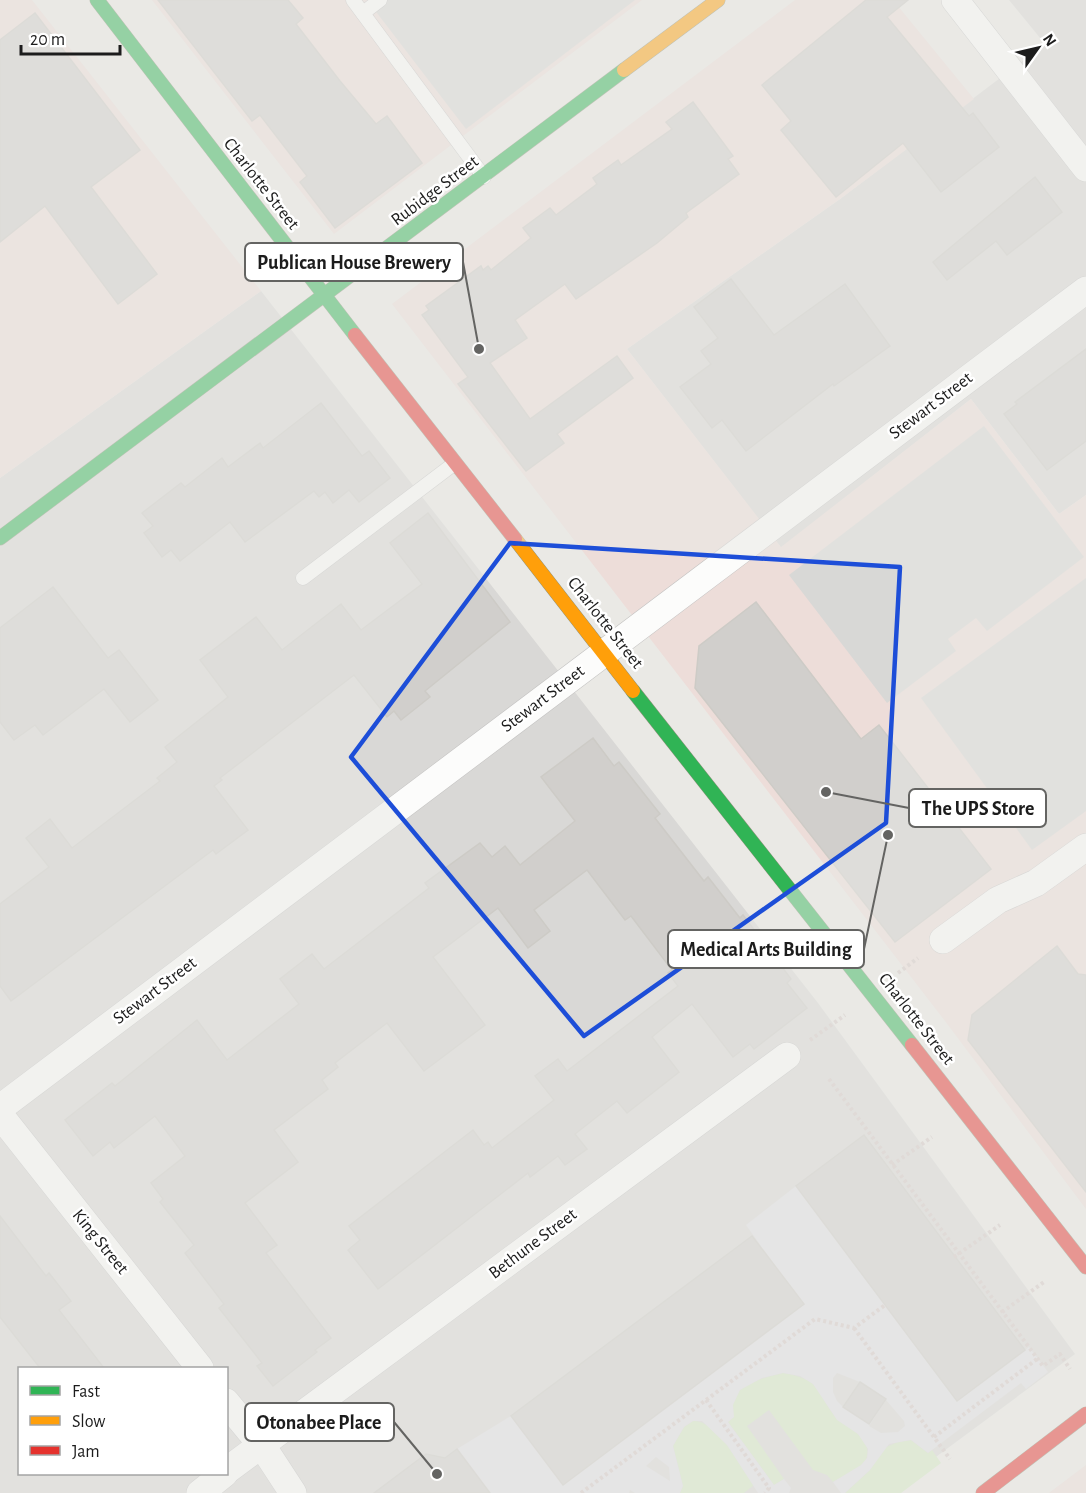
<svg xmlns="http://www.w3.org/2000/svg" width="1086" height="1493" font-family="'Alegreya Sans',sans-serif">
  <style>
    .residential { fill: #d9d8d6; fill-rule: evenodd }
    .commercial { fill: #edddd9 }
    .religious { fill: #d8d8d6 }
    .grass { fill: #d4e8c3 }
    .plaza { fill: #e0dfe4; fill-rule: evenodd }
    .building { fill: #d1cfcc; stroke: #cdcbc6; stroke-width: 1.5 }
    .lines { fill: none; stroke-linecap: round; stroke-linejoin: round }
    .lane-casing { stroke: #c3c2c1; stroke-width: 15 }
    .street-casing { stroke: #c3c2c1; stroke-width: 28 }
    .fast-casing { stroke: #90947d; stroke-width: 15 }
    .slow-casing { stroke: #90947d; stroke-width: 15 }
    .jam-casing { stroke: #90947d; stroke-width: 15 }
    .path { stroke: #d5c8c5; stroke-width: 4; stroke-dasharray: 3 3; stroke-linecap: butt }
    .lane { stroke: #fcfcfb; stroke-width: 14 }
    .street { stroke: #fcfcfb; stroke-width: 27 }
    .fast { stroke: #30b455; stroke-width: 14 }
    .slow { stroke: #ff9f0a; stroke-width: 14 }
    .jam { stroke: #e5322d; stroke-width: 14 }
    .marked { fill: none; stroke: #1d4ed8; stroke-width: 4.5; stroke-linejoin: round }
    .labels { text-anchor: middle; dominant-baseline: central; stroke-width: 5; stroke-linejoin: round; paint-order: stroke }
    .street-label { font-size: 18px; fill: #1c1c1c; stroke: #fff }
    .leader { fill: none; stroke: #646462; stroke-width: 2 }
    .callout-dot { fill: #646462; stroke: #fff; stroke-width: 2 }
    .callout { fill: #fff; stroke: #646462; stroke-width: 2 }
    .callout-label { font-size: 20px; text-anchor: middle; font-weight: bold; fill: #1c1c1c }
  </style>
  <rect width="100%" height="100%" fill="#eae9e5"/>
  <g class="residential">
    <path d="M1009 0H1086V495L1059 514 971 399 781 548 627 349 840 199 1045 44Z"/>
    <path d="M261 291 818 1003 1075 1354 887 1493H0V478ZM20 1368H226V1474H20Z"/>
  </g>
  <g class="commercial">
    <path d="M0 0H32L261 291 0 478Z"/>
    <path d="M152 0H642L334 234Z"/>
    <path d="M795 0H893L974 99 840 199 627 349 781 547 971 399 1059 514 1086 495V1209L945 1021 392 304Z"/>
    <path d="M1086 1465V1493H1049Z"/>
  </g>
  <g class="religious">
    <path d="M367 0H635L466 129Z"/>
    <path d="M984 426 1084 557 987 631 976 618 948 639 956 651 887 703 789 575Z"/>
    <path d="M1086 578V811L1032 850 921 698Z"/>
  </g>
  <g class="grass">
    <path d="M783 1373C794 1375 804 1377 813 1384 822 1392 824 1402 831 1411 840 1424 872 1436 867 1456 864 1471 843 1475 833 1482L827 1475 813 1470 769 1410 747 1426 784 1479 774 1485 728 1422 734 1417C723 1387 762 1378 783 1373Z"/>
    <path d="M693 1421C718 1420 741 1468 754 1485L744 1493H680L683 1486 673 1446 684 1427Z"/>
    <path d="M911 1440 928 1453 932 1450 941 1463 901 1493H845L870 1470 884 1448 898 1442Z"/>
  </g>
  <path class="plaza" d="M796 1186 957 1400 1029 1347 1048 1372 1026 1389 1021 1383 928 1453 911 1440 889 1444 870 1470 845 1493H841L833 1482 861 1465 867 1458 868 1449 858 1434 837 1420 813 1384 800 1376 783 1373 762 1378 740 1390 733 1405 734 1417 728 1422 774 1485 784 1479 791 1488 789 1493H758L727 1445 702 1421H693L684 1427 673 1446 683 1486 680 1493H635L630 1490 629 1493H490L457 1449 511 1416 563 1484 803 1305 746 1225ZM837 1373 860 1382 845 1409 837 1401 833 1392V1378ZM886 1400 904 1421 905 1426 898 1432 881 1433 869 1426ZM656 1457 669 1467 670 1481 646 1466Z"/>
  <g class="building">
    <path d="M158 0H288L303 18 296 24 340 81 376 124 387 116 422 163 335 228 300 182 307 176 260 115 252 121Z"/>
    <path d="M866 0H908L887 17 969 116 973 113 999 147 941 192 903 143 836 197 781 130 791 121 762 85Z"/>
    <path d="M35 13 140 150 91 187 157 274 118 304 45 206 0 242V40Z"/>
    <path d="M693 102 733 156 728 159 739 174 686 213 688 217 657 243 576 299 565 284 515 320 527 338 490 363 530 419 617 356 633 378 557 434 564 443 526 471 458 384 468 377 422 315 429 310 426 306 481 266 483 270 488 266 491 270 531 238 523 228 550 208 556 215 597 184 593 178 618 160 621 165 672 129 666 122Z"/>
    <path d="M1035 177 1062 212 1007 255 996 241 947 280 933 262Z"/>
    <path d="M731 279 774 335 845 284 890 346 834 386 833 384 746 451 722 420 712 428 680 387 711 364 701 351 718 338 694 307Z"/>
    <path d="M1086 349V441L1047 470 1004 414 1017 404 1015 402Z"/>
    <path d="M321 403 362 456 369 451 390 478 359 502 349 490 333 503 325 492 319 497 314 491 245 542 230 522 180 561 171 550 162 557 144 533 153 526 142 513 181 483 185 487 222 458 228 467 260 443 263 448Z"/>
    <path d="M428 513 510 622 425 691 430 697 401 720 394 711 387 717 354 675 220 778 222 780 214 786 248 830 216 854 213 850 11 1001 0 986V904L49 867 26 838 50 819 72 848 160 781 157 778 177 762 165 747 228 697 200 660 256 617 282 650 341 604 361 630 422 584 390 543Z"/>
    <path d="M53 587 108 658 119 650 158 700 130 722 104 689 43 735 35 725 14 740 0 722V628Z"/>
    <path d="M756 602 861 739 879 725 991 869 895 942 695 688 699 646Z"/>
    <path d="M593 738 614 766 619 762 660 814 655 818 704 881 708 877 740 918 743 915 791 979 787 983 807 1008 754 1049 750 1044 733 1057 692 1004 652 1037 679 1072 627 1113 617 1101 575 1134 587 1149 565 1165 558 1156 530 1177 528 1173 378 1289 348 1250 360 1240 349 1226 473 1130 484 1145 488 1142 492 1148 554 1100 535 1076 558 1059 567 1071 678 986 668 973 672 970 631 916 625 920 587 870 534 910 550 931 528 948 498 908 433 957 485 1025 424 1071 387 1023 335 1063 338 1067 322 1080 328 1089 274 1130 298 1162 245 1203 277 1245 266 1253 331 1338 315 1350 317 1352 273 1386 257 1366 262 1363 219 1308 224 1304 185 1253 194 1245 160 1202 163 1199 151 1183 185 1156 155 1116 114 1148 110 1142 93 1156 65 1120 112 1083 115 1086 197 1020 227 1060 299 1004 280 979 312 954 324 969 429 888 425 883 480 843 492 857 505 846 520 865 575 821 541 777Z"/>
    <path d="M1057 946 1078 974 1086 975V1192L968 1040 972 1015Z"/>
    <path d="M864 1135 1025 1350 957 1401 796 1186Z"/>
    <path d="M0 1216 46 1276 49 1273 71 1301 59 1310 104 1368H40L0 1317Z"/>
    <path d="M752 1236 804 1304 563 1485 511 1416Z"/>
    <path d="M860 1382 886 1399 869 1424 843 1407Z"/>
    <path d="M457 1449 490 1493H374L426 1454 445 1458Z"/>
  </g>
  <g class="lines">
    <g class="lane-casing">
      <g id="lane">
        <path d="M353 0 484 177"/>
        <path d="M363 13 380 0"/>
        <path d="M303 578 455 463"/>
      </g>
    </g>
    <g class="street-casing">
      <g id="street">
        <path d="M955 0 1086 168"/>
        <path d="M943 940 998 900 1036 883 1086 847"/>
        <path d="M0 1108 1086 290"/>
        <path d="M0 1115 200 1368"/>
        <path d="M226 1402 263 1447 293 1493"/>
        <path d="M226 1471 787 1056"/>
        <path d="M200 1493 224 1474"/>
      </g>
    </g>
    <g class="fast-casing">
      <g id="fast">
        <path d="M97 0 355 335"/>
        <path d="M0 538 624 70"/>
        <path d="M633 691 912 1045"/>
      </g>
    </g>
    <g class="slow-casing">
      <g id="slow">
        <path d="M624 70 718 0"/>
        <path d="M515 539 633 691"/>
      </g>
    </g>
    <g class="jam-casing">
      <g id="jam">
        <path d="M355 335 515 539"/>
        <path d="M912 1045 1086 1267"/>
        <path d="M983 1493 1086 1414"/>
      </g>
    </g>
    <g class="path">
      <path d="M898 973 918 958"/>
      <path d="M810 1040 845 1015"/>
      <path d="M829 1079 1043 1366 1060 1354 1070 1369"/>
      <path d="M892 1165 932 1137"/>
      <path d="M954 1257 1000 1225"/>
      <path d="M1002 1312 1044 1282"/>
      <path d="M854 1328 950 1459"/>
      <path d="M706 1400 769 1488 765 1493"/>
      <path d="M934 1437 1037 1359"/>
      <path d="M581 1493 815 1319 854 1328 885 1305"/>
    </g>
    <use href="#lane" class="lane"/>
    <use href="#street" class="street"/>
    <use href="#fast" class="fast"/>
    <use href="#slow" class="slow"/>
    <use href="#jam" class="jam"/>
  </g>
  <path d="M0 0H1086V1493H0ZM510 543 900 567 886 823 584 1036 351 757Z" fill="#eae9e5" fill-opacity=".55" fill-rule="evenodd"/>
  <path class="marked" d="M510 543 900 567 886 823 584 1036 351 757Z"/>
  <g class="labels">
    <g class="street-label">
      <text transform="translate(261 184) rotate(52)">Charlotte Street</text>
      <text transform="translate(435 191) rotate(-37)">Rubidge Street</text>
      <text transform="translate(931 406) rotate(-37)">Stewart Street</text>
      <text transform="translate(605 623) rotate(52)">Charlotte Street</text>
      <text transform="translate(543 699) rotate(-37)">Stewart Street</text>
      <text transform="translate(155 991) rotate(-37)">Stewart Street</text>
      <text transform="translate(916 1019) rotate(52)">Charlotte Street</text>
      <text transform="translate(100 1242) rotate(51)">King Street</text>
      <text transform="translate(533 1244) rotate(-37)">Bethune Street</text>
    </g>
  </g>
  <path class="leader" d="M479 349L463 262M826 792L909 808M888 835L864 949M437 1474L394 1422"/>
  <g class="callout-dot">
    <circle cx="479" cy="349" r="6"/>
    <circle cx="826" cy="792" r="6"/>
    <circle cx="888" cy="835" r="6"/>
    <circle cx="437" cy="1474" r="6"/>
  </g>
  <g class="callout">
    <rect x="245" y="243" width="218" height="38" rx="6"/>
    <rect x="909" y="789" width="137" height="38" rx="6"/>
    <rect x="668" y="930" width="196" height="38" rx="6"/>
    <rect x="245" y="1403" width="149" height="38" rx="6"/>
  </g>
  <g class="callout-label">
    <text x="354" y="269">Publican House Brewery</text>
    <text x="978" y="815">The UPS Store</text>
    <text x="766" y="956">Medical Arts Building</text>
    <text x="319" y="1429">Otonabee Place</text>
  </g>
  <rect x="18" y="1367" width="210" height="108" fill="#ffffff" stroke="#a4a4a4" stroke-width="1.5"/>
  <rect x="30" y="1386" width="30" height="9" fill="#30b455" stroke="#a4a4a4" stroke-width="1.5"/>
  <text x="72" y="1397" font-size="18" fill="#1c1c1c">Fast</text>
  <rect x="30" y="1416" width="30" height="9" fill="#ff9f0a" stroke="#a4a4a4" stroke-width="1.5"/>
  <text x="72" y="1427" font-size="18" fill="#1c1c1c">Slow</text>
  <rect x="30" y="1446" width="30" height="9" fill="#e5322d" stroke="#a4a4a4" stroke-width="1.5"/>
  <text x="72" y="1457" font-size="18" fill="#1c1c1c">Jam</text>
  <g transform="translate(1038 48) rotate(56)" stroke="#ffffff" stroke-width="4.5" paint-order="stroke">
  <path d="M0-4.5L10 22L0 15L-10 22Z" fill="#1c1c1c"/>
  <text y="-9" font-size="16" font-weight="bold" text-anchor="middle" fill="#1c1c1c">N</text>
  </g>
  <path d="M21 45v9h99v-9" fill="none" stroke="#1c1c1c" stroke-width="3"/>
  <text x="30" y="45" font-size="18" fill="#1c1c1c" stroke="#ffffff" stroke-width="4.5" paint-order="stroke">20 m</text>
</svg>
